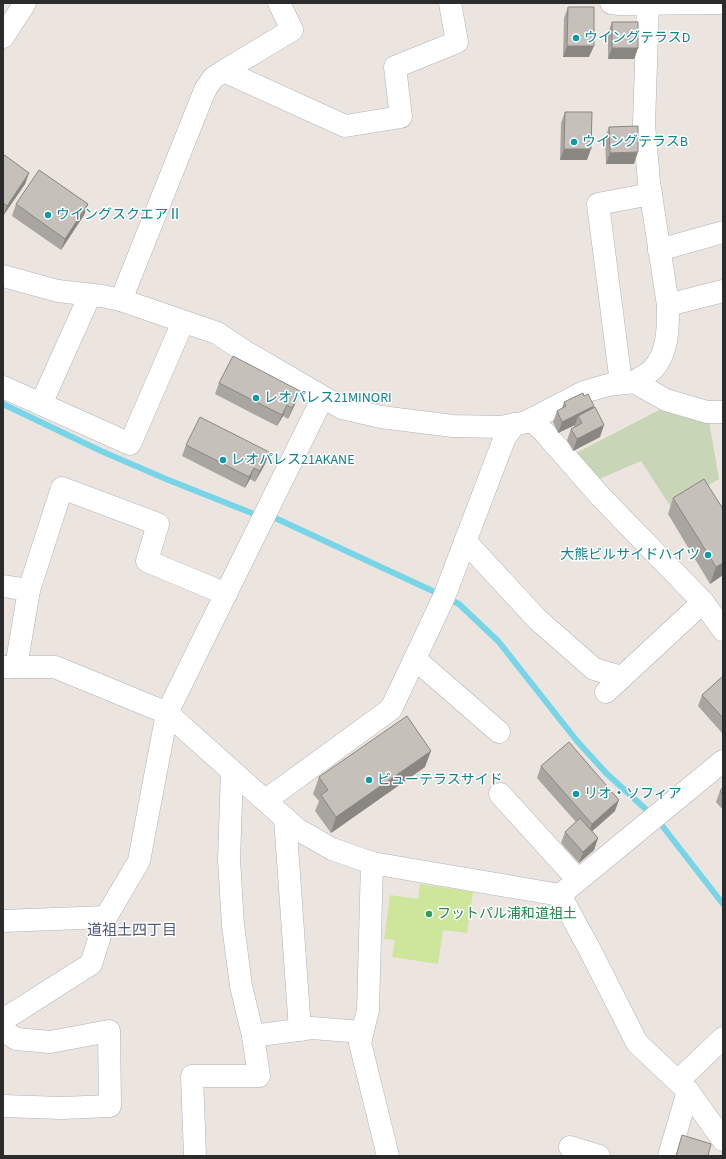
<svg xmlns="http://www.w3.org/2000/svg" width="726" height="1159" font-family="'Source Sans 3','Noto Sans JP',sans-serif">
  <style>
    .cemetery { fill: #c9d5b7 }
    .pitch { fill: #cee69b }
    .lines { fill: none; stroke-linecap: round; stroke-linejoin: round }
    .stream { stroke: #78d5e8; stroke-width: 6 }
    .minor-casing { stroke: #afb2bb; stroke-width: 23 }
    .minor { stroke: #fff; stroke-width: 22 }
    .wall { fill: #a9a5a0 }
    .shaded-wall { fill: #8a8682 }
    .building { fill: #c5c0ba; stroke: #8a8682 }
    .culture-dot { fill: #0f9aa8; stroke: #fff; stroke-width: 1.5 }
    .leisure-dot { fill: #2e9e5b; stroke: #fff; stroke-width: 1.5 }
    .labels { text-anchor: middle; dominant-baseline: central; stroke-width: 3; stroke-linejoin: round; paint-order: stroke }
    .culture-label { font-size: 14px; fill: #0d838f; stroke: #fff; text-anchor: start }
    .leisure-label { font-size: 14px; fill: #27864d; stroke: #fff; text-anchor: start }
    .neighbourhood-label { font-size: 15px; fill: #4e5a7a; stroke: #fff }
  </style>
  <rect width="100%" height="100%" fill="#ece5df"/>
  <path class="cemetery" d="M665 407 709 421 719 479 671 507 641 461 597 480 574 454Z"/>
  <path class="pitch" d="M420 884 473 892 467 933 443 930 438 964 392 957 395 940 384 939 390 895 418 899Z"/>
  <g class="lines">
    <g class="stream">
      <path d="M3 404 101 451 166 479 254 514"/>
      <path d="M273 517 437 593"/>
      <path d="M451 600 459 604 498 641 577 741 606 773 650 813"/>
      <path d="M660 823 723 904"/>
    </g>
    <g class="minor-casing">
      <g id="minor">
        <path d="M279 3 292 30 224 71 345 126 401 117 395 67 457 42 450 3"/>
        <path d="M611 3 620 4 720 3"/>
        <path d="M3 37 25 3"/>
        <path d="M659 250 723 232"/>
        <path d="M3 276 58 291 102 296 121 300 217 333 244 351 342 408 381 417 453 426 501 427 532 421 544 432 601 497 703 602 723 630"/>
        <path d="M121 300 205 90 213 78 224 71"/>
        <path d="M668 305 723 291"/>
        <path d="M634 382C639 378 647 375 652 370 669 353 668 326 668 305L649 182 644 124 648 4"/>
        <path d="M621 383 598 204 651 194"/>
        <path d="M3 387 130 444 183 322"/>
        <path d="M41 404 90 295"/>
        <path d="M526 422 584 392 608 385 634 382 666 400 707 412H723"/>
        <path d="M465 541 537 619 594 669 622 677"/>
        <path d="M3 586 29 590 16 667"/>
        <path d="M29 590 62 488 158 524 147 561 226 594"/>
        <path d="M415 659 499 732"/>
        <path d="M3 667H55L167 713 297 829 332 849 372 863 368 1010 360 1043 388 1156"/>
        <path d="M606 692 703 602"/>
        <path d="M723 761 560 895 590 950 637 1043 688 1091 723 1140"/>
        <path d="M500 794 578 880"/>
        <path d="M266 800 391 709 444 597 505 437 515 424"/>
        <path d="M285 818 300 1030"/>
        <path d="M372 863 560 895"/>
        <path d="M3 921 106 917"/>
        <path d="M3 1020 91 964 106 917 139 861 167 713 323 397"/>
        <path d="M3 1030 16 1039 50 1042 109 1031 110 1106 62 1108 3 1106"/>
        <path d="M253 1036 312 1028 362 1032"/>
        <path d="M678 1081 723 1038"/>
        <path d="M570 1147 599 1156"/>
        <path d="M195 1156 192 1076H259L253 1036 241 986 233 925 229 860 232 771"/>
        <path d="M669 1156 688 1091"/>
      </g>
    </g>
    <use href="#minor" class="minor"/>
  </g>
  <g class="wall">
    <path d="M568 7 589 57H563L564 18Z"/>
    <path d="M612 22 638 48 634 59H608V33Z"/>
    <path d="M565 112 587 160H560L561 123Z"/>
    <path d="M609 127 634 164H606L605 138Z"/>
    <path d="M3 154 29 173 25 184 3 216Z"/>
    <path d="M16 204H88L84 215 61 250 12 216Z"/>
    <path d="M219 383 300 391 296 402 288 419 283 416 277 426 215 394Z"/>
    <path d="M584 396 593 408 600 437 573 451 567 440 571 429 574 427 575 425 558 433 553 422 557 411 562 408 564 402Z"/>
    <path d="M186 445 269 452 265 464 255 482 250 479 245 488 182 456Z"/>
    <path d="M673 498 723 575 710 584 668 514Z"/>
    <path d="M723 676V734L698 706 702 695Z"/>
    <path d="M541 766 615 811 592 831 598 838 594 850 579 863 561 843 565 832 576 822 537 778Z"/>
    <path d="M425 767 331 833 315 811 319 801 313 794 319 777Z"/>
    <path d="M723 787V810L716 802 720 791Z"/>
  </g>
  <g class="shaded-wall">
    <path d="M567 46H594L589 57H563Z"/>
    <path d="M612 48H638L634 59H608Z"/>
    <path d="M564 149H591L587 160H560Z"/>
    <path d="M638 152 634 164H606L610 153Z"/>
    <path d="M29 173 25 184 3 216 7 206Z"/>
    <path d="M88 204 84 215 61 250 65 239Z"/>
    <path d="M300 391 296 402 288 419 292 408Z"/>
    <path d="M287 405 283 416 277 426 282 415Z"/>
    <path d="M594 406 590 417 578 416 575 425 558 433 562 422Z"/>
    <path d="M604 425 600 437 573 451 577 439Z"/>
    <path d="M269 452 265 464 255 482 260 471Z"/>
    <path d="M254 468 250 479 245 488 249 477Z"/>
    <path d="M723 563V575L710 584 716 567Z"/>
    <path d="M431 751 425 767 331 833 336 817Z"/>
    <path d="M619 800 615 811 588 835 592 824Z"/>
    <path d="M598 838 594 850 579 863 583 852Z"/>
  </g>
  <g class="building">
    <path d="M568 7H594V46H567Z"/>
    <rect x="612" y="22" width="26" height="26"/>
    <path d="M565 112H592L591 149H564Z"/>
    <path d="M638 126V152L610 153 609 127Z"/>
    <path d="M3 154 29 173 7 206 3 203Z"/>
    <path d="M39 170 88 204 65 239 16 204Z"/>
    <path d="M233 356 300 391 292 408 287 405 282 415 219 383Z"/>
    <path d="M583 393 584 396 588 394 594 406 562 422 557 411 566 406 564 402Z"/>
    <path d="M595 407 604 425 577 439 571 429 582 423 578 416Z"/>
    <path d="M200 417 269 452 260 471 254 468 249 477 186 445Z"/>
    <path d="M704 479 723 509V563L716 567 673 498Z"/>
    <path d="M723 676V718L702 695Z"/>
    <path d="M407 716 431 751 336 817 321 795 328 790 319 777Z"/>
    <path d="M569 742 619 800 592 824 541 766Z"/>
    <path d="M723 787V794L720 791Z"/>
    <path d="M580 818 598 838 583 852 565 832Z"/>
    <path d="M682 1135 711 1144 708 1156H676Z"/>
  </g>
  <g class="culture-dot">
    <circle cx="576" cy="38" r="4"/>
    <circle cx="574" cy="142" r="4"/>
    <circle cx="48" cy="215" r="4"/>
    <circle cx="256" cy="398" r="4"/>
    <circle cx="223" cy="460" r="4"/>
    <circle cx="708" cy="555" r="4"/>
    <circle cx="369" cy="780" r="4"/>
    <circle cx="576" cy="794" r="4"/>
  </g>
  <circle class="leisure-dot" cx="429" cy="914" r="4"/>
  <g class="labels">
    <g class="culture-label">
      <text x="584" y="38">ウイングテラスD</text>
      <text x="582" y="142">ウイングテラスB</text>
      <text x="56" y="215">ウイングスクエアⅡ</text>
      <text x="264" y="398">レオパレス21MINORI</text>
      <text x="231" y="460">レオパレス21AKANE</text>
      <text x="700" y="555" text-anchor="end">大熊ビルサイドハイツ</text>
      <text x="377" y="780">ビューテラスサイド</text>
      <text x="584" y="794">リオ・ソフィア</text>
    </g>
    <g class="leisure-label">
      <text x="437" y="914">フットパル浦和道祖土</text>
    </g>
    <g class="neighbourhood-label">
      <text x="132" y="930">道祖土四丁目</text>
    </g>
  </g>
  <rect width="726" height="1159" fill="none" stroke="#2b2b2b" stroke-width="8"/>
</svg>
